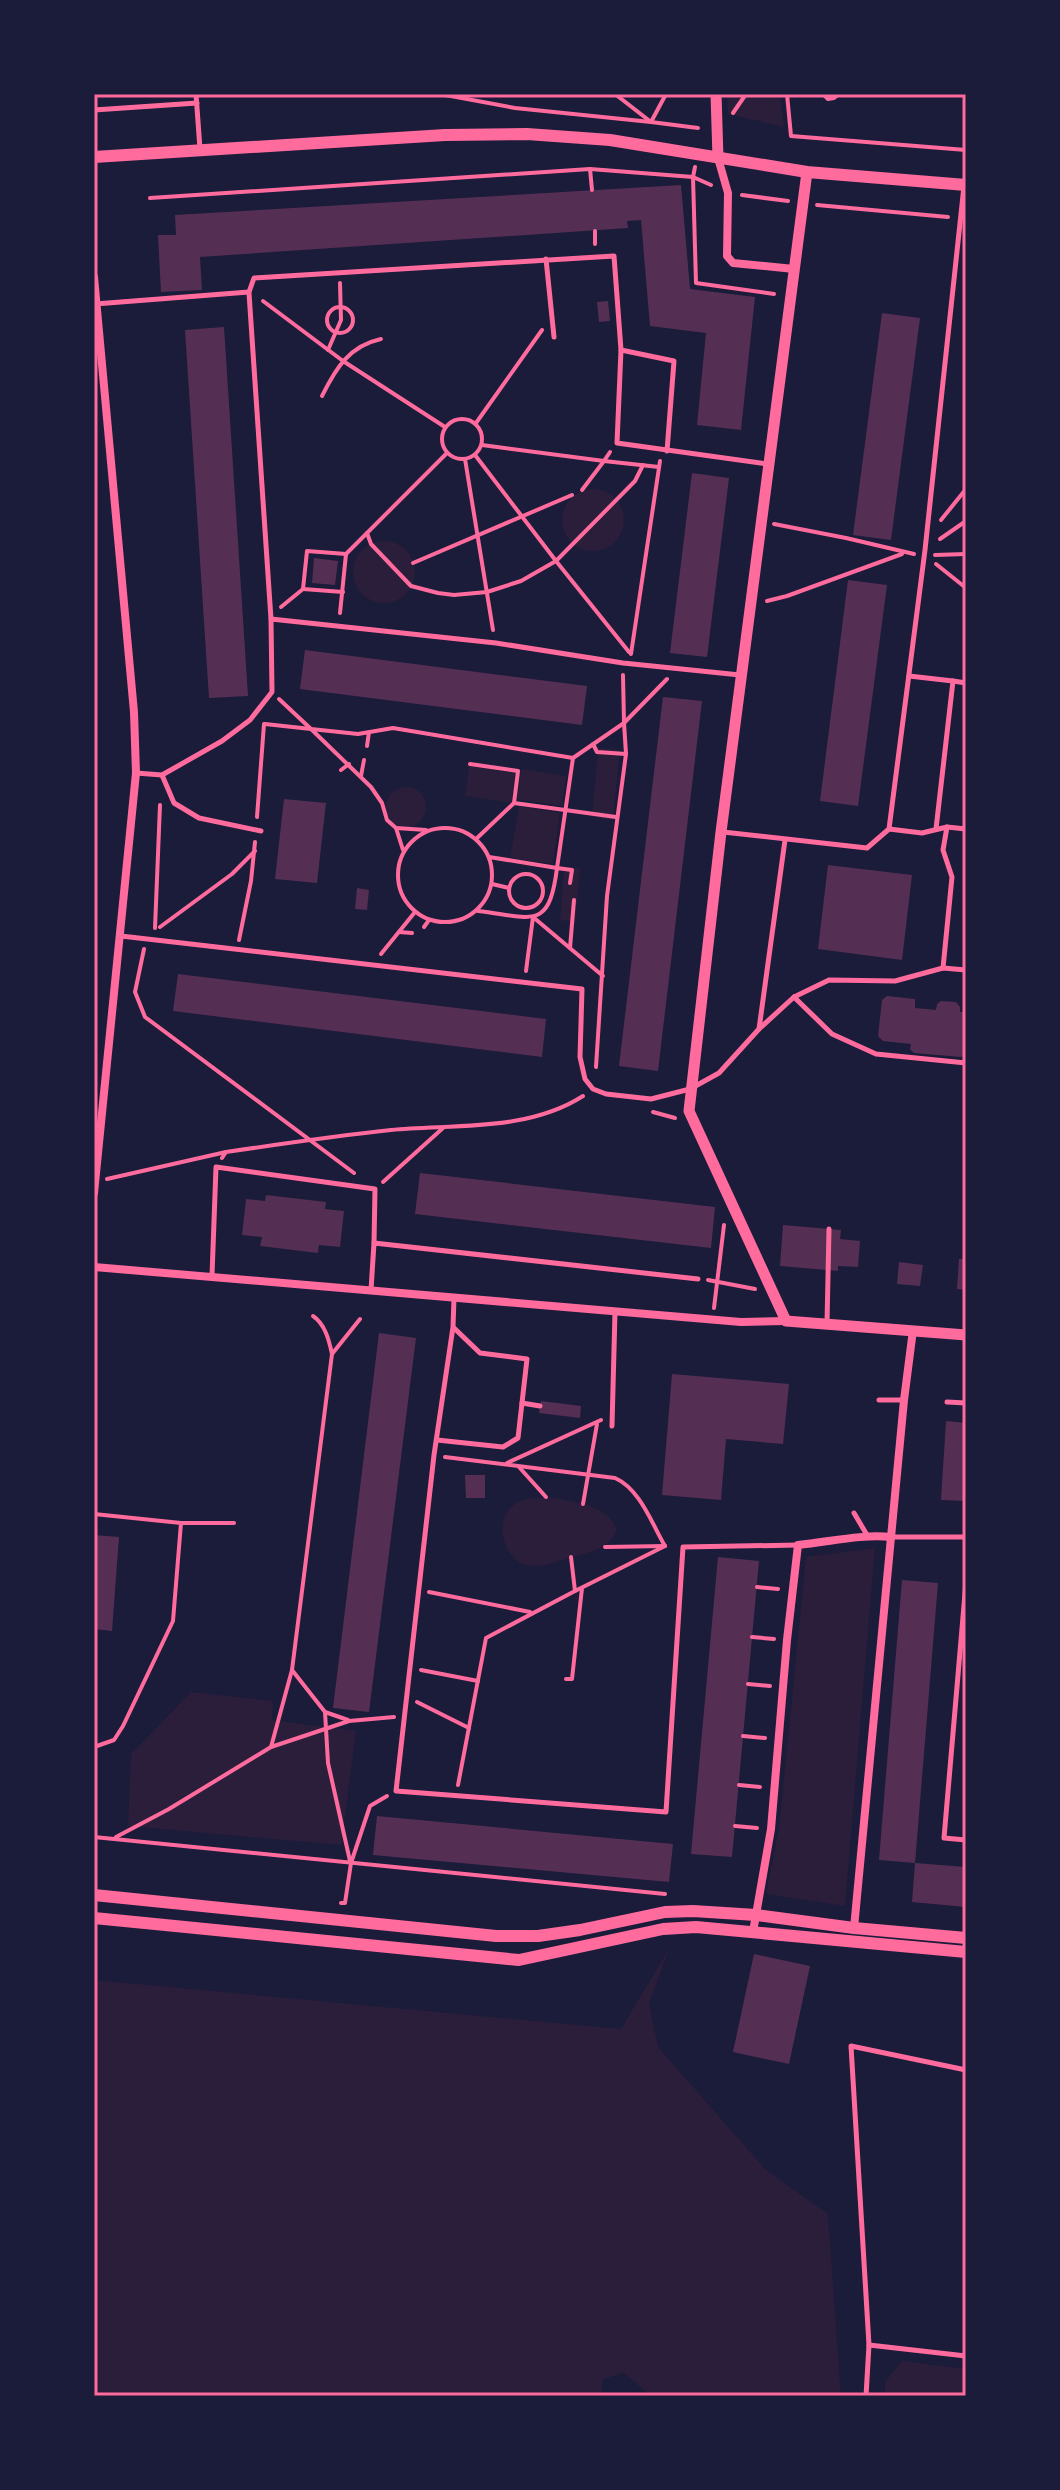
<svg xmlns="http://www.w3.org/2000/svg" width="1060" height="2490" font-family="Literata,serif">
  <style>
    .green { fill: #2a1e3b }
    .building { fill: #542f53 }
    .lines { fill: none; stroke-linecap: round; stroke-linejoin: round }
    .path { stroke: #ff6b9d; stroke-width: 4 }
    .service { stroke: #ff6b9d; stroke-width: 5 }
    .minor { stroke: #ff6b9d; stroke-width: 8 }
    .tertiary { stroke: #ff6b9d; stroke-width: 11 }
    .secondary { stroke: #ff6b9d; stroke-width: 12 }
    .neatline { fill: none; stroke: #ff6b9d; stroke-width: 3 }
  </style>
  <rect width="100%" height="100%" fill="#1b1b3a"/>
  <g class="green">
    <path d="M727 94H780L784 127 728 114Z"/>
    <circle cx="593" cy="520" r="31"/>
    <circle cx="384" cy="572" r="31"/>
    <path d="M598 748 620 750 613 820 592 817Z"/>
    <path d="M469 766 515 773 511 803 465 796Z"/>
    <path d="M521 769 566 776 562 806 517 799Z"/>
    <circle cx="406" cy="807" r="20"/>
    <path d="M519 806 560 813 553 864 510 858Z"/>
    <path d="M564 867 580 869 575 922 560 920Z"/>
    <path d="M546 1497C570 1502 610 1503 617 1531 607 1549 594 1551 576 1556 560 1560 543 1569 526 1565 502 1558 493 1518 515 1504 524 1498 536 1498 546 1497Z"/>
    <path d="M875 1548 845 1906 766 1894 779 1829 806 1557Z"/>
    <path d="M191 1692 273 1701 272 1720 356 1731 341 1845 128 1826 131 1754Z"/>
    <path d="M669 1949 649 2003 658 2047 766 2170 828 2214 841 2396H651L624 2373 603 2379 601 2396H94V1980L621 2029Z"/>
    <path d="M902 2361 966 2369V2396H885V2382Z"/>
  </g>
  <g class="building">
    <path d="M681 185 690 289 755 297 741 430 697 425 706 333 650 326 641 220 627 221 628 228 200 257 202 290 161 292 158 235H176L175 215Z"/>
    <path d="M608 301 610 321 599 322 597 302Z"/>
    <path d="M882 313 920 318 891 540 853 535Z"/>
    <path d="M224 327 248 696 209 698 185 330Z"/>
    <path d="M692 473 729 478 707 657 670 653Z"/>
    <path d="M314 558 338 561 335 585 312 583Z"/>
    <path d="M848 580 887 585 858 806 820 801Z"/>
    <path d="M305 650 587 686 582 725 300 689Z"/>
    <path d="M663 697 702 701 658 1071 619 1066Z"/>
    <path d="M284 799 326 803 317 883 275 879Z"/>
    <path d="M828 865 912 875 902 960 818 949Z"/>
    <path d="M357 888 369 890 367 910 355 909Z"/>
    <path d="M178 974 546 1019 542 1057 173 1011Z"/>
    <path d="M887 996 915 999V1008L936 1010 937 1004 941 1001 956 1002 960 1007V1012H966V1054L961 1057 914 1053 910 1049 911 1044 883 1041 878 1036 882 1000Z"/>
    <path d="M420 1173 715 1207 711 1248 415 1214Z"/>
    <path d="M266 1195 326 1202 325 1209 344 1211 340 1247 319 1245 318 1253 260 1246 262 1237 242 1235 246 1199 265 1201Z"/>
    <path d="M783 1225 841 1230 840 1239 860 1241 858 1267 838 1266V1271L780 1266Z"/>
    <path d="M959 1259H966V1290L957 1289Z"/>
    <path d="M899 1262 923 1265 920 1286 897 1284Z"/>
    <path d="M379 1333 416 1338 369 1712 333 1708Z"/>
    <path d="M672 1374 789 1384 783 1444 726 1439 721 1500 662 1495Z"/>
    <path d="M541 1401 581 1406 580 1418 539 1413Z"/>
    <path d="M946 1421 966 1423V1501L941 1500Z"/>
    <path d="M465 1475H485V1498H466Z"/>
    <path d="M94 1535 119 1537 112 1631 94 1629Z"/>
    <path d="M718 1557 759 1561 732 1857 691 1854Z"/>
    <path d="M902 1580 938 1583 915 1863 966 1867V1907L912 1902 915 1863 879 1860Z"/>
    <path d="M377 1816 673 1844 669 1882 373 1855Z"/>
    <path d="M754 1954 810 1966 789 2064 733 2052Z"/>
  </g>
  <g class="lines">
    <g class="path">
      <path d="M440 94 515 108 651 122 666 94"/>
      <path d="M615 94 651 122 698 128"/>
      <path d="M787 94 791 136 966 150"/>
      <path d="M823 94 828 99 834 98 839 94"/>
      <path d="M733 113 746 94"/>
      <path d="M695 167 693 177 696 283 774 294"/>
      <path d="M590 169 592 190"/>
      <path d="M742 195 788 201"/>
      <path d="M150 198 590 169 693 177 711 185"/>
      <path d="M817 205 948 217"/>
      <path d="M595 231V244"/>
      <path d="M263 301 343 361 445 427"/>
      <circle cx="340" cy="320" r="13"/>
      <path d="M328 350 341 320 340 283"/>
      <path d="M322 396C336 368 349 346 381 339"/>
      <circle cx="462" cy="439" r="20"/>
      <path d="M476 423 542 330"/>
      <path d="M482 445 604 461 610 452"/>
      <path d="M475 455 556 561 629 652"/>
      <path d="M465 459 493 630"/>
      <path d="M582 490 604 461 659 467"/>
      <path d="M941 520 966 489"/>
      <path d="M774 524 846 538 914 554"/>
      <path d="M367 533 371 544 411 586 438 593 454 595 487 592 521 581 556 561 635 481 643 465"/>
      <path d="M940 539 966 521"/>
      <path d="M935 555 966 554"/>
      <path d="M413 563 572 495"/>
      <path d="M936 564 966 588"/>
      <path d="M303 589 343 592"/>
      <path d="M767 601 787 596 902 554"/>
      <path d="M281 607 303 589 307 551 346 554"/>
      <path d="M340 613 346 554 447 453"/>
      <path d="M631 654 660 461"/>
      <path d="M279 699 311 729 358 734 393 728 573 758 624 723 623 675"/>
      <path d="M265 724 311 729 371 787 382 803 387 820 396 828 403 850"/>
      <path d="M593 744 597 752 626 754"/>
      <path d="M367 746 369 732"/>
      <path d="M470 764 518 771 514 803"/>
      <path d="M341 770 349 764"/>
      <path d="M361 776 364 760"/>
      <path d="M257 817 264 724"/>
      <circle cx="445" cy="875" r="47"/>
      <path d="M396 828 426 830"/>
      <path d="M476 839 514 803 616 817"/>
      <path d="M489 857 557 868 573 758"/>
      <circle cx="526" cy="891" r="17"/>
      <path d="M492 884 509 888"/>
      <path d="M478 911C532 917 549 932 557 868L572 870 570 883"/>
      <path d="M160 927 232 874 255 851"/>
      <path d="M424 927 429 920"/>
      <path d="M155 928 160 805"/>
      <path d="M399 932 412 933"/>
      <path d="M239 940 251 881 255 842"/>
      <path d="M570 948 574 900"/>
      <path d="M144 949 135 992 145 1017 354 1173"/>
      <path d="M381 954 415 912"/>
      <path d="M526 971 533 917 603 976"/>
      <path d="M596 1067 607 896 626 754 624 723 667 679"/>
      <path d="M653 1112 675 1118"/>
      <path d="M222 1158 226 1152C280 1144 335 1136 391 1130 453 1124 527 1132 583 1096"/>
      <path d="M107 1179 226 1152"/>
      <path d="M383 1182 443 1128"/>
      <path d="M708 1280 755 1289"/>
      <path d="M714 1308 724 1225"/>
      <path d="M313 1316C325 1324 329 1340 332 1354"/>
      <path d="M445 1457 615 1478C640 1489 652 1524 665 1546"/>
      <path d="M507 1463 601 1420"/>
      <path d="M519 1467 546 1497"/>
      <path d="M583 1504 597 1424"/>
      <path d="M94 1514 181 1523 173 1621 123 1726 114 1740 94 1747"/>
      <path d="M181 1523H234"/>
      <path d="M605 1547 665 1546"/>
      <path d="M571 1557 575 1591 665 1546"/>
      <path d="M757 1587 778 1589"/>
      <path d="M429 1592 530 1612"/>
      <path d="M752 1637 774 1639"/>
      <path d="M292 1670 325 1712 348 1720"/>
      <path d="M421 1670 478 1681"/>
      <path d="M566 1679H572L582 1588"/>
      <path d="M748 1684 770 1686"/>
      <path d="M417 1702 469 1728"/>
      <path d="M325 1712 328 1763 350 1861"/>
      <path d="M743 1736 765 1738"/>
      <path d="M271 1747 292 1670 332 1354 360 1319"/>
      <path d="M458 1785 486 1638 575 1591"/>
      <path d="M739 1785 760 1787"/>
      <path d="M735 1826 757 1828"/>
      <path d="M94 1837 665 1894"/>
      <path d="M116 1837 169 1809 271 1747 349 1721 394 1717"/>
      <path d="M341 1903H345L351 1863 370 1806 387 1796"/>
    </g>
    <g class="service">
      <path d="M196 94 200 149"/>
      <path d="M94 110 197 103"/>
      <path d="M546 259 554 337"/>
      <path d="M249 293 271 619"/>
      <path d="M95 304 249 292 254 278 614 256 621 350 617 443 767 464"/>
      <path d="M621 350 674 361 667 451"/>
      <path d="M909 676 953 681 936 829"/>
      <path d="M953 681 966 683"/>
      <path d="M136 773 162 775 222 741 250 720 272 692 271 619 496 643 623 663 740 675"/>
      <path d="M162 775 174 803 199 818 261 831"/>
      <path d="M947 827 966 829"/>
      <path d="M723 832 867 848 889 829 925 550 964 186"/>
      <path d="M121 936 582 989 580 1057 585 1079 593 1089 606 1094 651 1099 690 1089 719 1073 759 1029 794 997 829 980 895 981 943 968 952 877 943 850 947 827 922 833 889 829"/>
      <path d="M943 968 966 970"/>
      <path d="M794 997 832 1034 876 1054 966 1063"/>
      <path d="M759 1029 785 840"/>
      <path d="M212 1276 216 1167 375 1189 374 1243"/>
      <path d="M371 1290 374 1243 698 1279"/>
      <path d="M454 1298 453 1327 434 1455 396 1791 666 1812 683 1547 798 1545"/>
      <path d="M827 1323 829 1229"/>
      <path d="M879 1400H903"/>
      <path d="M947 1402 966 1403"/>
      <path d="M522 1403 540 1406"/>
      <path d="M612 1426 615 1312"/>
      <path d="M437 1440 503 1447 518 1438 527 1359 480 1353 454 1328"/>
      <path d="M854 1513 867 1535"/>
      <path d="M892 1537H966"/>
      <path d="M966 1582 944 1838 966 1840"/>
      <path d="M869 2345 966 2356"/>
      <path d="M866 2396 869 2345 851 2046 966 2070"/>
    </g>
    <g class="minor">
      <path d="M718 158 728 193 727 256 733 263 794 269"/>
      <path d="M94 277 134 712 136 773 94 1193"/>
      <path d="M94 1267 741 1322 786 1321"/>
      <path d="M854 1928 904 1400 913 1330"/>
      <path d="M753 1932 771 1829 787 1640 798 1545C830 1542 860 1534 891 1537"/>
    </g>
    <g class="tertiary">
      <path d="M716 94 718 158"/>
      <path d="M807 172 721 832 689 1111 786 1321 966 1335"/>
    </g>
    <g class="secondary">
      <path d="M94 157 445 135 527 134 610 140 807 172 966 185"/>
      <path d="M94 1895 496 1936H538L580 1930 665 1912 693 1911 756 1915 854 1928 966 1938"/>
      <path d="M94 1918 519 1960 663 1929 696 1927 966 1952"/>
    </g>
  </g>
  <rect width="1060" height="2490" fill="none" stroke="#1b1b3a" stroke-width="192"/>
  <rect x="96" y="96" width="868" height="2298" class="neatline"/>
</svg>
